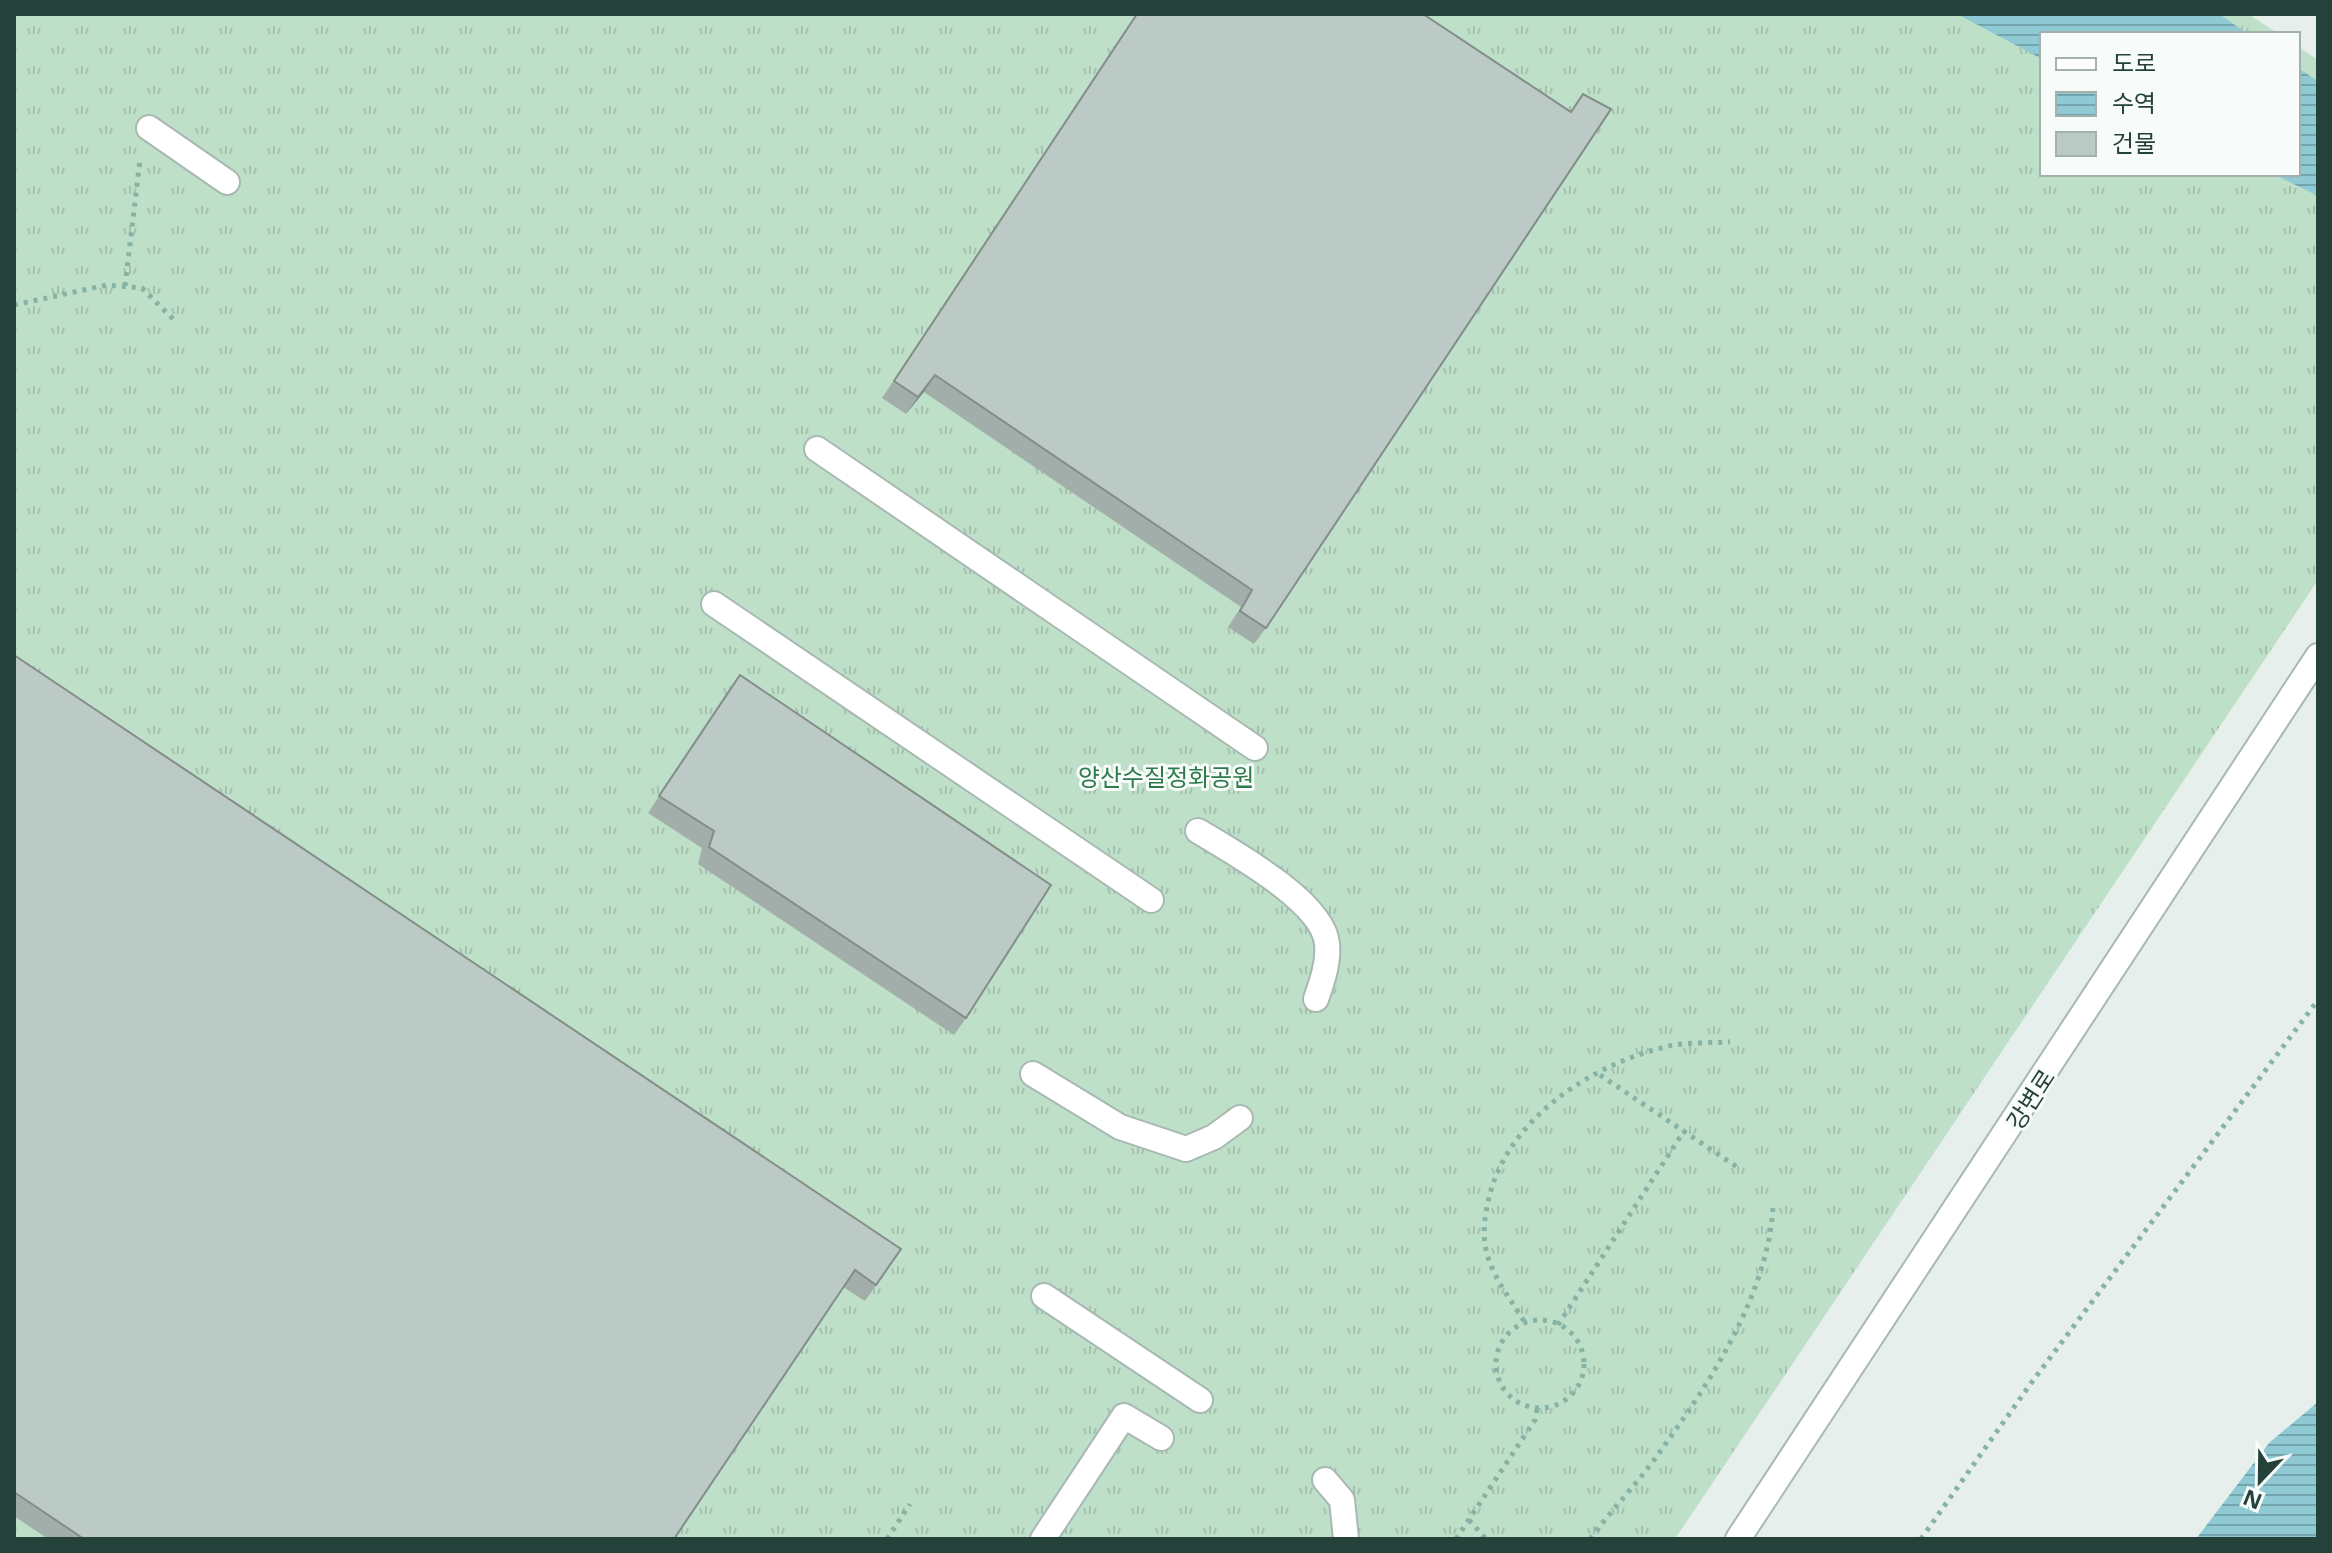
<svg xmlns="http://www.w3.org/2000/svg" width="2332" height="1553" font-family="'Noto Sans','Noto Sans KR',sans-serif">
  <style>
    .grass { fill: url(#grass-tufts) }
    .water { fill: url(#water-rules) }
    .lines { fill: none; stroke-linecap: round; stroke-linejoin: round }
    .minor-casing { stroke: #a8b8b2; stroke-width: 28 }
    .path { stroke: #86b3a5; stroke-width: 5; stroke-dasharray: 4 6; stroke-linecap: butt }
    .minor { stroke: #fff; stroke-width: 24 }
    .wall { fill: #a1aea9 }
    .shaded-wall { fill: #838d89 }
    .building { fill: #bbcac4; stroke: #838d89; stroke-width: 2 }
    .labels { text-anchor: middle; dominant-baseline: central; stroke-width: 6; stroke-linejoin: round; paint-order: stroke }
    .park-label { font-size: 24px; fill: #2d7a4b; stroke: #f7fbf9 }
    .street-label { font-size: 24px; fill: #24423a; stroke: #f7fbf9 }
  </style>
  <defs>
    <pattern id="grass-tufts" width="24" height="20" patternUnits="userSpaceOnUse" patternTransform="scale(2)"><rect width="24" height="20" fill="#bfe0c8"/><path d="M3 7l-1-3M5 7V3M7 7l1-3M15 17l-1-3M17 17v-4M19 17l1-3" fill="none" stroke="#a4c1ad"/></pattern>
    <pattern id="water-rules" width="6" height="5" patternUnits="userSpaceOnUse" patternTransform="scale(2)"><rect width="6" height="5" fill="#8ec9d4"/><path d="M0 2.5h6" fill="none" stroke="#74a5ad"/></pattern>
  </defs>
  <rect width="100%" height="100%" fill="#e6efeb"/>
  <path class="grass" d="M14 14H2248L2279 34H2042V174H2298V47L2318 60V580L1675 1539H14Z"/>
  <g class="water">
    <path d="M1957 14H2219L2248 34H2042V59Z"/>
    <path d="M2298 68 2318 81V196L2273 174H2298Z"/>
    <path d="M2318 1402V1539H2196L2269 1443Z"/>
  </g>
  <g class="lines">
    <g class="minor-casing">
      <g id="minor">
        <path d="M149 128 227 182"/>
        <path d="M817 449 1255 748"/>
        <path d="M714 604 1151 900"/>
        <path d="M1198 831C1231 851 1324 902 1327 944 1329 962 1322 982 1316 999"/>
        <path d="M1033 1074 1120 1127 1186 1149 1214 1137 1240 1118"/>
        <path d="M1044 1296 1200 1400"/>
        <path d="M1325 1480 1342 1500 1346 1539"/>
        <path d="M1043 1539 1124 1416 1161 1438"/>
        <path d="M1738 1539 2318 656"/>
      </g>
    </g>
    <g class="path">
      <path d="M125 286 140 160"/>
      <path d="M14 305 107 285 142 288 173 319"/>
      <path d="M1600 1075 1740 1169"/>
      <circle cx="1540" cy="1364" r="44"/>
      <path d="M1524 1321C1511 1300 1495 1280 1488 1257 1482 1239 1484 1220 1488 1202 1505 1120 1591 1064 1669 1046 1688 1042 1710 1043 1730 1042"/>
      <path d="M1558 1325 1684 1131"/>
      <path d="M1469 1520 1486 1539"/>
      <path d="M887 1539 910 1504"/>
      <path d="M1456 1539 1535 1420 1537 1409"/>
      <path d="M1590 1539C1612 1509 1638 1483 1659 1453 1710 1383 1768 1294 1773 1207"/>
      <path d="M1921 1539 2029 1386 2318 1000"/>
    </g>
    <use href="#minor" class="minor"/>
  </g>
  <g class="wall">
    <path d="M1136 14 1266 628 1254 644 1228 627 1241 607 924 392 906 414 882 398Z"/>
    <path d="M14 655 901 1249 865 1301 843 1287 674 1539H48L14 1516Z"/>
    <path d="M728 691 966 1018 954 1035 698 864 702 848 648 813Z"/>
  </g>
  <path class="shaded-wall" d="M935 375 924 392 906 414 918 397Z"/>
  <g class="building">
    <path d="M1137 14H1423L1571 112 1583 94 1611 109 1266 628 1240 611 1252 590 935 375 918 397 894 381Z"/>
    <path d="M14 655 901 1249 876 1285 855 1270 674 1539H84L14 1492Z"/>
    <path d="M740 675 1051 885 966 1018 709 847 714 831 659 796Z"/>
  </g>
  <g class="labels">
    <g class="park-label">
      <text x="1166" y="776">양산수질정화공원</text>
    </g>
    <g class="street-label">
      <text transform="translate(2030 1099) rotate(-57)">강변로</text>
    </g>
  </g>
  <rect width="2332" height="1553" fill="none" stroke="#24423a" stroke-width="32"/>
  <rect x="2040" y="32" width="260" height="144" fill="#f7fbf9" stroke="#a3b1ad" stroke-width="2"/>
  <rect x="2056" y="58" width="40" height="12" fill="#ffffff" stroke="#a3b1ad" stroke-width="2"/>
  <text x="2112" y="72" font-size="24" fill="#24423a">도로</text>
  <rect x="2056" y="92" width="40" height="24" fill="url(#water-rules)" stroke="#a3b1ad" stroke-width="2"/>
  <text x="2112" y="112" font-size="24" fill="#24423a">수역</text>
  <rect x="2056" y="132" width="40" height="24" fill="#bbcac4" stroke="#a3b1ad" stroke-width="2"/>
  <text x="2112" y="152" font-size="24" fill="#24423a">건물</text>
  <g transform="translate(2260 1481) rotate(202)" stroke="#f7fbf9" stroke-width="6" paint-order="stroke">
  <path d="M0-6L14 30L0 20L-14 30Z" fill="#24423a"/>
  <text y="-12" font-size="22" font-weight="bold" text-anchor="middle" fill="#24423a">N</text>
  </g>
</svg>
